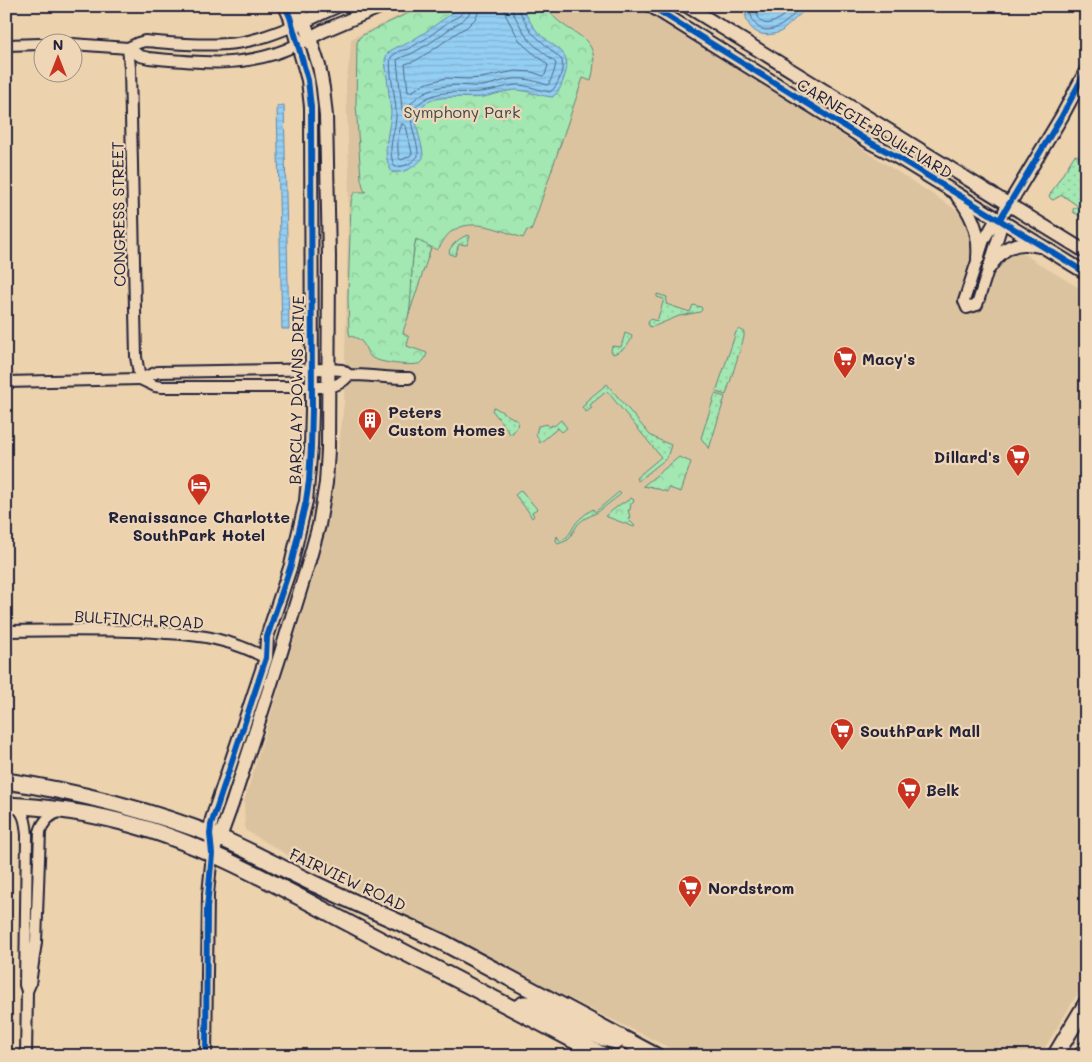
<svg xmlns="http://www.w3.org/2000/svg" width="1092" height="1062" font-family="Mali,sans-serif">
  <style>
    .built { fill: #dcc3a0 }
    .grass { fill: url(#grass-dots); stroke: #628476 }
    .forest { fill: url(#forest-crowns); stroke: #628476 }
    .water { fill: url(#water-rules); stroke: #6689a9 }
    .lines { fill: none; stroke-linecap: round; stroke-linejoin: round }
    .shore { stroke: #4f6785; stroke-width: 1 }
    .minor-casing { stroke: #22223b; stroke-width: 14 }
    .tertiary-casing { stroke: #22223b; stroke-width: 16 }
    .secondary-casing { stroke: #22223b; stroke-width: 19 }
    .minor { stroke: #eed6b6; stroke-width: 10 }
    .tertiary { stroke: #eed6b6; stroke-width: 12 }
    .secondary { stroke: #eed6b6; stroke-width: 15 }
    .cycleway-casing { stroke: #eed6b6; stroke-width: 9 }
    .cycleway { stroke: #0057b8; stroke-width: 6 }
    .labels { text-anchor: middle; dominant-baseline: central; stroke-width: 4.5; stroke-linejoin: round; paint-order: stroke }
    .park-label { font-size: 16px; fill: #3c4953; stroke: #eed6b6 }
    .street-label { font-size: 16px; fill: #22223b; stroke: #eed6b6 }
    .poi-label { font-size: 16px; font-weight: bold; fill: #22223b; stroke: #eed6b6; text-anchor: start }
  </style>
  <defs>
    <pattern id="grass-dots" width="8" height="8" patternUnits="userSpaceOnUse" patternTransform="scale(1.25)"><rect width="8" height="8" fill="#a3e7b2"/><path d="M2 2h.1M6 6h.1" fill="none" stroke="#8cc69a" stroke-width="1.8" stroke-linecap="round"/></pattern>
    <pattern id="forest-crowns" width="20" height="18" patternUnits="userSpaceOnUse" patternTransform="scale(1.25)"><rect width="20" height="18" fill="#a3e7b2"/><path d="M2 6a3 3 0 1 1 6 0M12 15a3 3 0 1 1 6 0" fill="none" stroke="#8cc69a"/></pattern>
    <pattern id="water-rules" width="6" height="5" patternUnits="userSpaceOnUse" patternTransform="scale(1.25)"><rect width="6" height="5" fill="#93cef3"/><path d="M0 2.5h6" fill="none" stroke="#7eb1d1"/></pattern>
  </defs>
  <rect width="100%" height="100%" fill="#ecd2ad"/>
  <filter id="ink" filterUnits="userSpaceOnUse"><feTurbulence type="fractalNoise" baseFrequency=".02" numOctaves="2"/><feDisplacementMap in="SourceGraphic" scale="10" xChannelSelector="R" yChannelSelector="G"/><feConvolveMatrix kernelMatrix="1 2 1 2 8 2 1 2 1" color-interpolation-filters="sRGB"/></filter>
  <g filter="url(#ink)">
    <path class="built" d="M422 6H643L1044 267 1086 292V980L1040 1056H686L514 971 380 901 310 868 245 830 244 802 318 561 332 499 341 428 344 403 349 172 346 83 350 57 351 39 408 11Z"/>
    <g class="grass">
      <path d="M1076 155 1086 160V213L1080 216 1073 212V209L1078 206 1062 195 1053 200 1051 199 1049 196 1074 156Z"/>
      <path d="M467 235 470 236 467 245 459 244 455 256 450 254 449 251C453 243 459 239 467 235Z"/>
      <path d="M417 236 431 248 408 317C411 290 410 262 417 236Z"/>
      <path d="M657 294 667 297 666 304 690 312 693 305 701 307 702 310 700 312 679 316 655 326 650 327 648 324 649 320 650 319 657 321 664 299 657 297Z"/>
      <path d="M739 329 744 332V337L726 395 716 392 736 332Z"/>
      <path d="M625 333 632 336C631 344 621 352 613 354L611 351 612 346 621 347Z"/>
      <path d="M607 384 650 435 657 439 671 445 667 458 638 481 636 478 661 457 607 391 590 405 592 408 586 412 582 407 586 404 585 402Z"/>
      <path d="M715 394 725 397 709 449 701 438Z"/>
      <path d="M494 407 518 421 517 427 511 435 492 410Z"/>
      <path d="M561 420 567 428 562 432 558 428 540 443 536 434 538 426 547 424 549 427 552 425 554 426Z"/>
      <path d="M521 490 537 509 532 512 534 516 532 518 528 511 515 495Z"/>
      <path d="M619 492 621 494 598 512 584 519 578 524 568 540 558 544 556 540 557 536 560 541C570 537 571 530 576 523 581 517 587 513 593 509L595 512Z"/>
    </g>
    <g class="forest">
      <path d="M427 6H546C565 40 605 28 591 81L583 78 531 231 527 230 523 238C501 231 473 216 451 232 444 237 442 245 437 250L421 242 416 239C409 265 414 292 408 318 406 323 404 328 403 333L409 337 407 346 427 353C426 357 424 361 421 363 413 367 378 363 371 357 366 353 366 345 361 341 358 338 354 337 350 336L349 332 348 297 351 203C353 190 355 192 366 192L364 190 361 179 356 104 357 43 359 38 363 35 404 15Z"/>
      <path d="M679 457 691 462 681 492 669 488 667 492 649 486V487L643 486Z"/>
      <path d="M631 498 634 500 633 503H631L630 510H628L630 517 628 519 635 526 634 527 605 516 622 503H624Z"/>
    </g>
    <g class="water">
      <path d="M462 6H522C526 14 530 23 536 30 551 49 575 48 564 78 561 86 559 93 552 97 540 96 530 91 518 90 506 90 495 95 483 97 464 100 430 90 418 112 412 124 424 144 423 158 415 167 404 174 392 172 380 153 390 132 391 112L385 60 387 54 390 51 397 47 406 44 424 33Z"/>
      <path d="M745 6H809L782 31C761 41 744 30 745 6Z"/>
      <path d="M284 105 289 329H282L277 106Z"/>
    </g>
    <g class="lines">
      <g class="shore">
        <path d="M465 6 464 11 458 17 451 20 427 38 408 49 399 51 391 57C388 71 396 97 396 112 397 131 385 148 395 167 405 167 412 163 418 156 419 142 409 128 412 114 413 109 417 105 421 102 439 88 460 94 481 92 493 91 504 86 516 85 528 85 538 90 550 92 558 87 564 70 562 60L531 32 519 10 518 6"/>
        <path d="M471 6 469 14 462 21 455 25 430 43 411 54 402 57 397 60 402 109 403 111H406C415 95 430 87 448 86 459 84 471 87 483 86 493 84 503 80 513 79 525 78 536 81 547 85L549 84 554 72 556 63 532 43 526 36 513 13 512 6"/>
        <path d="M479 6 478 13 476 18 467 27 458 32 434 49 415 61 405 64 408 92H411L424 84 446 78 467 79 481 78 515 71 532 72 543 76 545 75 548 65 527 48 520 41 506 16 504 6"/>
        <path d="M750 6C750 23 760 36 778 27 787 23 795 13 802 6"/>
        <path d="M757 6C756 20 763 29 777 20 783 17 788 11 793 6"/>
        <path d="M402 124 406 126 412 153 410 156 401 160 399 158C397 147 397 135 402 124Z"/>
      </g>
      <g class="minor-casing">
        <g id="minor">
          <path d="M72 44 128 48 140 56 149 58C200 63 250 69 298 44"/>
          <path d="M6 45 42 44"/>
          <path d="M128 48 138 43 145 41C171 43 199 46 226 44 249 43 271 35 293 26"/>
          <path d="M1000 219 1001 228 977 305 967 308 964 301 984 240 993 224Z"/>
          <path d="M349 375C343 382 337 386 328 387H162L155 386 140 379 158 372 328 369 342 370 349 375C369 375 388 378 409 378"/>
          <path d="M6 382 140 379 136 357 130 68 128 48"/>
          <path d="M6 631C56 630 105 629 155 632 177 634 199 634 219 640 236 644 251 650 266 658"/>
          <path d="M14 805C25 811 26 824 27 835L25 985 27 991 30 984 36 942 40 832C43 821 51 814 62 811"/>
          <path d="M26 1056 27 991"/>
          <path d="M206 1056 208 894 212 854"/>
        </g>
      </g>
      <g class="tertiary-casing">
        <g id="tertiary">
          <path d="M651 6 871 143 892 154 1086 273"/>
          <path d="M687 6 1086 252"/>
          <path d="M296 25 337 6"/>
          <path d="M302 42 323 31 382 6"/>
          <path d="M958 197C973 215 980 235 978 258"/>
          <path d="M1005 211 1062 116 1086 71"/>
          <path d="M989 268C1002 248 1014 240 1039 246"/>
          <path d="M211 841 210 830 212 819 266 658 267 637 291 565 306 501 311 447 312 410 311 107 308 80 290 17 285 6"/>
          <path d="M212 854 223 829 232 804 278 662 307 568 319 525 326 483 328 450 329 257 326 116 323 88 319 66 307 29 297 6"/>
        </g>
      </g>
      <g class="secondary-casing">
        <g id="secondary">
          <path d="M6 781C79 792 149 810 218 837 252 851 284 870 317 885 359 905 402 923 444 943L656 1056"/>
          <path d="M6 805C45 807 84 812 122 822 209 844 290 893 369 934 448 975 526 1015 604 1056"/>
          <path d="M515 1009 524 1004H532L578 1028 603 1038 616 1041"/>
          <path d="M1055 1056 1086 1004"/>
          <path d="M1082 1056 1086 1049"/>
        </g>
      </g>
      <use href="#minor" class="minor"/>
      <use href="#tertiary" class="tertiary"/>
      <use href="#secondary" class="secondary"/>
      <g class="cycleway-casing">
        <g id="cycleway">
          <path d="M651 6 871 143 892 154 1086 273"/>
          <path d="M1000 219 1062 116 1086 71"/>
          <path d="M206 1056 207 908 212 854 210 834 211 825 266 658 267 637 291 565 306 501 309 481 311 447 312 410 311 107 308 80 290 17 285 6"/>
        </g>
      </g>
      <use href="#cycleway" class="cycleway"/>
    </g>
  </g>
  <defs>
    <g id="supermarket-pin" transform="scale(1.25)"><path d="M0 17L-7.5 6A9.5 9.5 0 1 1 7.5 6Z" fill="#c8321e" stroke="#eed6b6"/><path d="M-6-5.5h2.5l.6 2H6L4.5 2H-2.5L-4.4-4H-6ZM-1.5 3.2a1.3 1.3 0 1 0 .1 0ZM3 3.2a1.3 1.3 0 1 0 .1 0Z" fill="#fff"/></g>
    <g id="building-pin" transform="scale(1.25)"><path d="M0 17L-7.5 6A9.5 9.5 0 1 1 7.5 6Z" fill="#c8321e" stroke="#eed6b6"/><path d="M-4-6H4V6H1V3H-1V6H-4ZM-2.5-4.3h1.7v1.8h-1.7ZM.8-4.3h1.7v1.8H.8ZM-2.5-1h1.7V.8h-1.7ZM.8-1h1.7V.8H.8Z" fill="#fff"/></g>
    <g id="hotel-pin" transform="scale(1.25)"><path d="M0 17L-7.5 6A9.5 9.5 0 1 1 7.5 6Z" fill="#c8321e" stroke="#eed6b6"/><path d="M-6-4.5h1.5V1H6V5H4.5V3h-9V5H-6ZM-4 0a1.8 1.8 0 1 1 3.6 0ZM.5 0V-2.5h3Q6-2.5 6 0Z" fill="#fff"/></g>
  </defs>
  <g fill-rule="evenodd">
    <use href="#supermarket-pin" x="845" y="358"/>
    <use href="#building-pin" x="370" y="420"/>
    <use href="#supermarket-pin" x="1018" y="456"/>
    <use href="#hotel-pin" x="199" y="485"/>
    <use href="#supermarket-pin" x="842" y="730"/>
    <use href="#supermarket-pin" x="909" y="789"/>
    <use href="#supermarket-pin" x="690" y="887"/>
  </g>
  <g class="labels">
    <g class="park-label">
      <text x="462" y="111">Symphony Park</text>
    </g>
    <g class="street-label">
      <text transform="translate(875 128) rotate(31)">CARNEGIE BOULEVARD</text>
      <text transform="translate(118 214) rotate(-91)">CONGRESS STREET</text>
      <text transform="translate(296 390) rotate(-89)">BARCLAY DOWNS DRIVE</text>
      <text transform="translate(139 619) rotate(3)">BULFINCH ROAD</text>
      <text transform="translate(348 879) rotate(25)">FAIRVIEW ROAD</text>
    </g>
    <g class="poi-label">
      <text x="862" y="358">Macy's</text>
      <text x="388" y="411">Peters<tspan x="388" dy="18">Custom Homes</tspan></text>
      <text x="1000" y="456" text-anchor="end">Dillard's</text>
      <text x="199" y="516" text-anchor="middle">Renaissance Charlotte<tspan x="199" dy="18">SouthPark Hotel</tspan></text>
      <text x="860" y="730">SouthPark Mall</text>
      <text x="926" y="789">Belk</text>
      <text x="708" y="887">Nordstrom</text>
    </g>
  </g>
  <rect width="1092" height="1062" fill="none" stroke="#eed6b6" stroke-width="25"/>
  <rect x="12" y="12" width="1067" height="1037" fill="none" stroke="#22223b" stroke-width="2" filter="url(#ink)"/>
  <g transform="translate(58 58)"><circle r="24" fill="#eed6b6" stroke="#9c8e85"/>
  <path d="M0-4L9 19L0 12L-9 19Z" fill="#c8321e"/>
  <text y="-8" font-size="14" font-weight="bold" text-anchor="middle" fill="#22223b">N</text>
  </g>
</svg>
